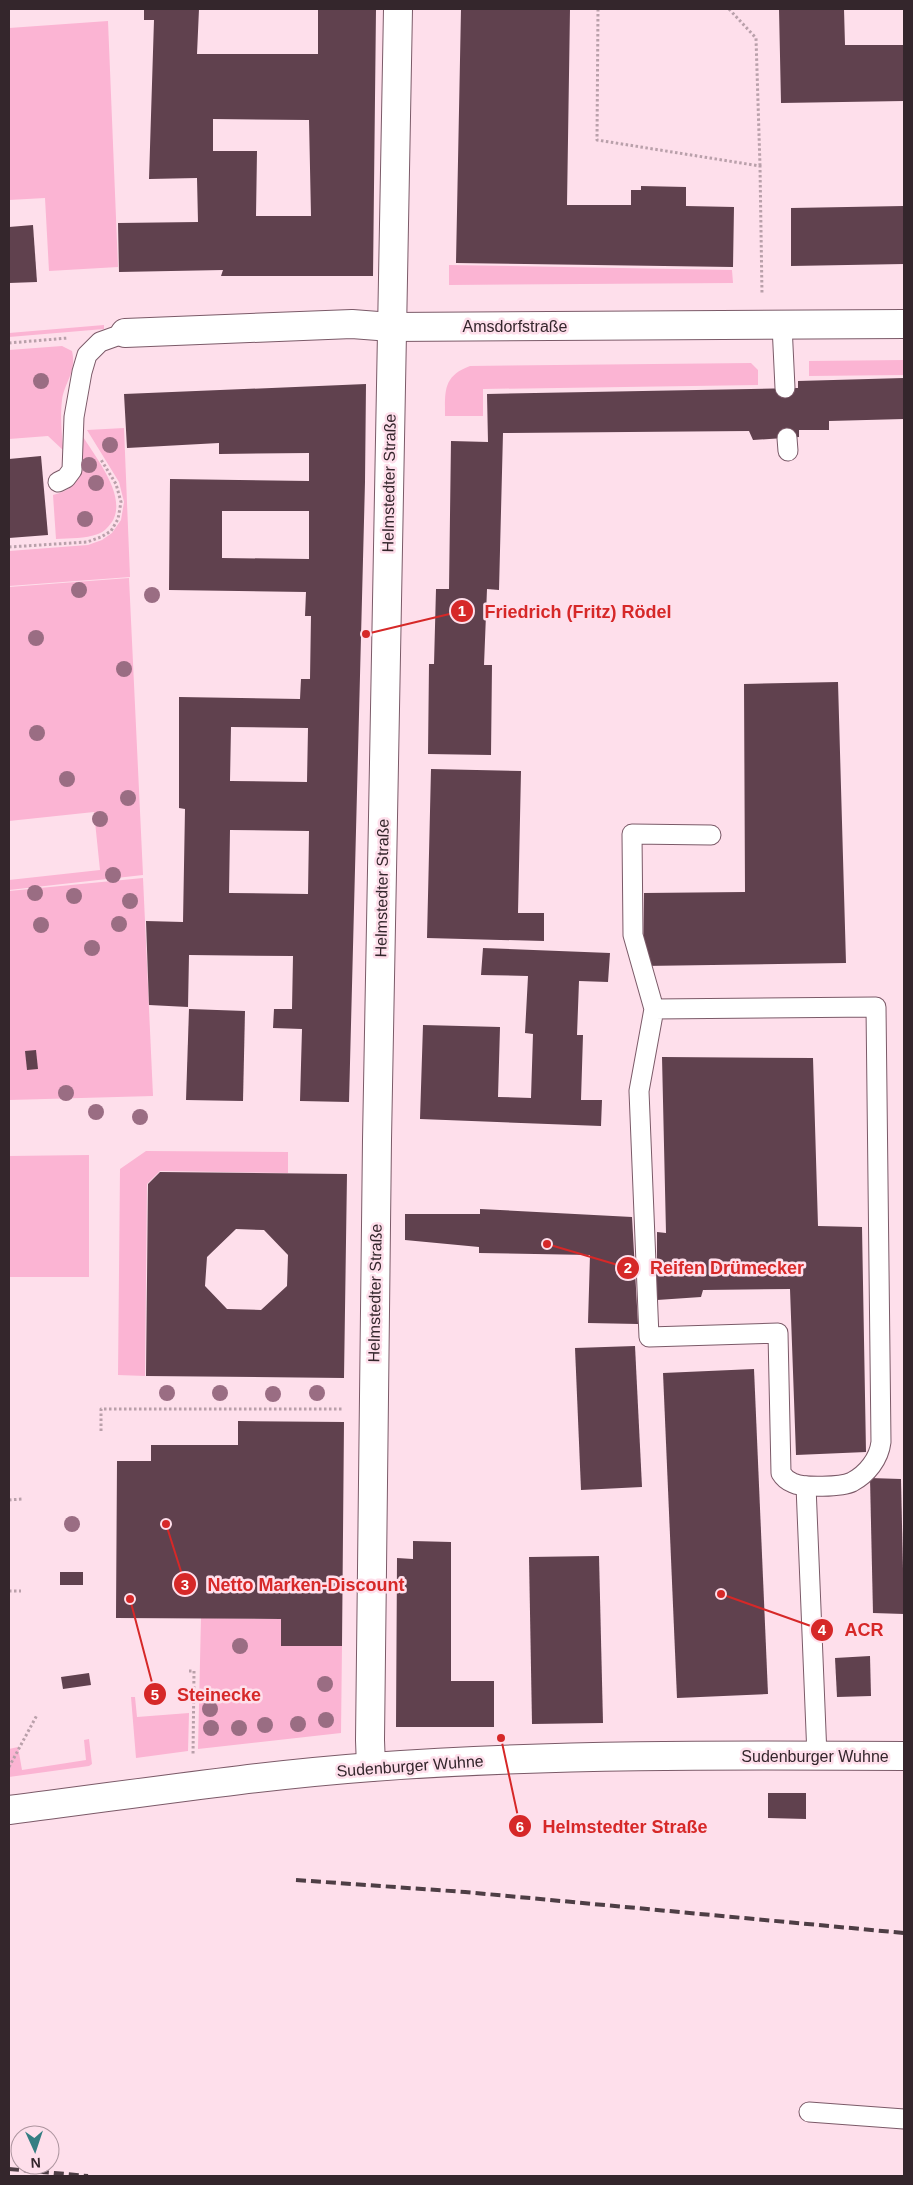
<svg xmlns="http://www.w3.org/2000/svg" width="913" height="2185" font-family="Helvetica,sans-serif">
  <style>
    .green { fill: #fbb4d3 }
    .building { fill: #60414e; fill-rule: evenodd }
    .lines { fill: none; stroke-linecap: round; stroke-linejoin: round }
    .lane-casing { stroke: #7b5a68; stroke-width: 21 }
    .street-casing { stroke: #7b5a68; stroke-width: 30 }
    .secondary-casing { stroke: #7b5a68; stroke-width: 30 }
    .path { stroke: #b9a0aa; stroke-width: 3; stroke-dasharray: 2.5 2.5; stroke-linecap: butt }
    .lane { stroke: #fff; stroke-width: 19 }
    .street { stroke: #fff; stroke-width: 28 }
    .secondary { stroke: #fff; stroke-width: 28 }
    .rail { stroke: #4e3e45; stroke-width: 4; stroke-dasharray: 10 5; stroke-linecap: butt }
    .tree { fill: #9a6d83 }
    .labels { text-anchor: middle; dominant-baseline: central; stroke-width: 5; stroke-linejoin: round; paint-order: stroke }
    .street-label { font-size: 16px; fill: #34262c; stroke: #fedfeb }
    .leader { fill: none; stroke: #d62828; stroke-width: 2 }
    .callout-dot { fill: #d62828; stroke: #fedfeb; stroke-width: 2 }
    .mark-label { font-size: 15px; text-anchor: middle; font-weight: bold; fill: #fff }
    .callout-label { font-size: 18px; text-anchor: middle; font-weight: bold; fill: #d62828; stroke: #fedfeb; stroke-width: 5; stroke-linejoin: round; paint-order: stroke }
  </style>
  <rect width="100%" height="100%" fill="#fedfeb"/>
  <g class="green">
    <path d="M108 21 118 267 49 271 45 198 9 200V28Z"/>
    <path d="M449 265 732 270 733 283 449 285Z"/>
    <path d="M104 325V329L9 337V333Z"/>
    <path d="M62 346 72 351C77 372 64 383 62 400 60 416 62 434 63 450L48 436 9 439V350Z"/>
    <path d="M904 360V375L809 376V361Z"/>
    <path d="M751 363 758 370V385L483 389V416H445C445 391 443 376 470 366Z"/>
    <path d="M124 428 130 577 9 586V551L88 545 102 540 112 533 121 520 124 502 119 482 87 430Z"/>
    <path d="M82 435C95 457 128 496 112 522 108 527 104 532 98 534 85 539 70 538 56 539L53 495C87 487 80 465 82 435Z"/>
    <path d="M129 578 143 875 9 890V880L100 870 94 812 9 821V587Z"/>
    <path d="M143 878 153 1096 9 1100V891Z"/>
    <path d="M146 1151 288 1152V1173L160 1171 147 1184 145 1376 118 1375 120 1169Z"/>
    <path d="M89 1155V1277H9V1156Z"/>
    <path d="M201 1618 281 1619V1646H342L341 1733 198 1749Z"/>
    <path d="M131 1697H135L137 1717 189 1713 188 1751 136 1758Z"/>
    <path d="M89 1739 92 1764 89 1766 9 1777V1749L18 1747 22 1770 86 1760 84 1740Z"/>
  </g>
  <g class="building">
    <path d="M144 9H199L197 54H318V9H376L373 276H221L223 270 119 272 118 223 198 222 197 178 149 179 154 20H144ZM213 119 309 120 311 216H256L257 151H213Z"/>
    <path d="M461 9H570L567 205H631V190H641V186L686 187V206L734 207 733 267 456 263Z"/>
    <path d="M779 9H844L845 45H904V101L781 103Z"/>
    <path d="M904 206V264L791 266V208Z"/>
    <path d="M33 225 37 282 9 283V227Z"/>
    <path d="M904 378V419L829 421V430H799V437L753 440 749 431 503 433 499 590 487 589 484 665H492L491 755 428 754 429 664H434L436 589H449L451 441 488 442 487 394 798 388V381Z"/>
    <path d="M366 384 365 482 349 1102 300 1101 302 1029 273 1028 274 1009H292L293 956 189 955 188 1007 149 1005 146 921 183 922 185 809 179 808V697L300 699 301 679H310L311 616H305L306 592 169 590 170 479 309 481V453L219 454V443L127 448 124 394ZM222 511H309V559L222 558ZM231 727 308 728 307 782 230 781ZM230 830 309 831 308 894 229 893Z"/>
    <path d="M41 456 48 535 9 538V459Z"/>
    <path d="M838 682 846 963 643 966 644 893 745 892 744 684Z"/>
    <path d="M431 769 521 771 518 913H544V941L427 938Z"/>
    <path d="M483 948 610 953 608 982 579 981 577 1035H583L581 1100H602L601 1126 420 1119 423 1025 500 1027 498 1097 531 1098 533 1034 525 1033 528 976 481 975Z"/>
    <path d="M189 1009 245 1011 243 1101 186 1100Z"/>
    <path d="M36 1050 38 1069 27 1070 25 1051Z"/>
    <path d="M662 1057 813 1058 818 1226 862 1227 866 1452 796 1455 790 1289 703 1290 701 1297 657 1300V1232L666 1233Z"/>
    <path d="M160 1172 347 1174 344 1378 146 1376 148 1184ZM236 1229 264 1230 288 1255 287 1286 261 1310 227 1309 205 1286 207 1257Z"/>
    <path d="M480 1209 632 1217 638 1324 588 1323 590 1255 479 1253V1247L405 1240V1214H480Z"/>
    <path d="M635 1346 642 1487 581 1490 575 1348Z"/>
    <path d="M754 1369 768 1694 677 1698 663 1373Z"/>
    <path d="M238 1421 344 1422 342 1646H281V1619L116 1618 117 1461H151V1445H238Z"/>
    <path d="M870 1478 901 1479 904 1614 873 1613Z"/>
    <path d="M413 1541 451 1542V1681H494V1727H396L397 1558 413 1559Z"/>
    <path d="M599 1556 603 1723 532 1724 529 1557Z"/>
    <rect x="60" y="1572" width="23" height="13"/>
    <path d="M870 1656 871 1696 837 1697 835 1658Z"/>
    <path d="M89 1673 91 1685 63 1689 61 1677Z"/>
    <path d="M768 1793H806V1819L768 1818Z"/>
  </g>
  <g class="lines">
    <g class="lane-casing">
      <g id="lane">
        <path d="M782 325 785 388"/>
        <path d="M787 438 788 451"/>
        <path d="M58 482 66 478 72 470 74 417 82 372 87 355 100 342 125 333"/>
        <path d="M654 1009 639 1091 649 1337 778 1333 781 1473C784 1478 788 1481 793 1483 803 1488 842 1487 852 1482 867 1474 879 1459 881 1442L876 1007 654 1009 633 935 632 834 711 835"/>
        <path d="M806 1486 817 1756"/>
        <path d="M809 2112 904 2119"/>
      </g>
    </g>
    <g class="street-casing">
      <g id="street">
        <path d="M125 333 352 324 391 327 904 324"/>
        <path d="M371 1767 370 1740 377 1140 398 9"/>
      </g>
    </g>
    <g class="secondary-casing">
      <path id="secondary" d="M9 1810C129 1795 250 1776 372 1767 549 1754 727 1755 904 1756"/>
    </g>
    <g class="path">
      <path d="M598 9 597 140 760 166 762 294"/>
      <path d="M729 9 756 38 760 166"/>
      <path d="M9 343 68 338"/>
      <path d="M9 547 87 542 101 537 111 531 118 519 121 502 116 484 100 458"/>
      <path d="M101 1431V1409H343"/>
      <path d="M9 1500 22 1499"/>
      <path d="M9 1591H21"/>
      <path d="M189 1671H194L193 1756"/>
      <path d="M9 1767 37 1715"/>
    </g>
    <use href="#lane" class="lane"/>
    <use href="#street" class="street"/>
    <use href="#secondary" class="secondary"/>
    <g class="rail">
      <path d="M296 1880 465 1892 904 1933"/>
      <path d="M9 2169 88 2176"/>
    </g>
  </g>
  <g class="tree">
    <circle cx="41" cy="381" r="8"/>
    <circle cx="110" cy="445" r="8"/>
    <circle cx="89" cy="465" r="8"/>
    <circle cx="96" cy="483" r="8"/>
    <circle cx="85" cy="519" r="8"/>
    <circle cx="79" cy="590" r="8"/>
    <circle cx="152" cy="595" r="8"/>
    <circle cx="36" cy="638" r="8"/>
    <circle cx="124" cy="669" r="8"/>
    <circle cx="37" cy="733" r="8"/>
    <circle cx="67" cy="779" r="8"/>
    <circle cx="128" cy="798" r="8"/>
    <circle cx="100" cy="819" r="8"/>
    <circle cx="113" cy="875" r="8"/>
    <circle cx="35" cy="893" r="8"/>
    <circle cx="74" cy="896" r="8"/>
    <circle cx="130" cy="901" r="8"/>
    <circle cx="119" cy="924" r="8"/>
    <circle cx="41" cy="925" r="8"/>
    <circle cx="92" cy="948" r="8"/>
    <circle cx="66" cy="1093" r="8"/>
    <circle cx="96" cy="1112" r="8"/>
    <circle cx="140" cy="1117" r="8"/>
    <circle cx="167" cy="1393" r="8"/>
    <circle cx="220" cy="1393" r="8"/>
    <circle cx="317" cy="1393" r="8"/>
    <circle cx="273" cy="1394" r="8"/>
    <circle cx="72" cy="1524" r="8"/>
    <circle cx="240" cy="1646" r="8"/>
    <circle cx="325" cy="1684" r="8"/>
    <circle cx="210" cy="1709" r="8"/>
    <circle cx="326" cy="1720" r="8"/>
    <circle cx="298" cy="1724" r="8"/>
    <circle cx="265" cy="1725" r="8"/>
    <circle cx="211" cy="1728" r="8"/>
    <circle cx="239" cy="1728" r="8"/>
  </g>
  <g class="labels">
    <g class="street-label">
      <text x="515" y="326">Amsdorfstraße</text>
      <text transform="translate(389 483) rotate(-89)">Helmstedter Straße</text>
      <text transform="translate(382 888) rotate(-89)">Helmstedter Straße</text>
      <text transform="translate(375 1293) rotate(-89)">Helmstedter Straße</text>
      <text x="815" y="1756">Sudenburger Wuhne</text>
      <text transform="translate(410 1766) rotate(-4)">Sudenburger Wuhne</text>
    </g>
  </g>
  <path class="leader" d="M366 634L462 611M547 1244L628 1268M166 1524L185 1584M721 1594L822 1630M130 1599L155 1694M501 1738L520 1826"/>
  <g class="callout-dot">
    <circle cx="366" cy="634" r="5"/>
    <circle cx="547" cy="1244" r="5"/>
    <circle cx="166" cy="1524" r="5"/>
    <circle cx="721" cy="1594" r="5"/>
    <circle cx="130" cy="1599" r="5"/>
    <circle cx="501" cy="1738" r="5"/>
    <circle cx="462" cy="611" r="12"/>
    <circle cx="628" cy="1268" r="12"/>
    <circle cx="185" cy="1584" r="12"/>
    <circle cx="822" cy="1630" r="12"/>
    <circle cx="155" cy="1694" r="12"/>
    <circle cx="520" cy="1826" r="12"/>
  </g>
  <g class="mark-label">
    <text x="462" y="616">1</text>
    <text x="628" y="1273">2</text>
    <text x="185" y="1590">3</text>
    <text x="822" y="1635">4</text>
    <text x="155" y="1700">5</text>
    <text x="520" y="1832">6</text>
  </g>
  <g class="callout-label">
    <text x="578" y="618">Friedrich (Fritz) Rödel</text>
    <text x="727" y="1274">Reifen Drümecker</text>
    <text x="306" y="1591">Netto Marken-Discount</text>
    <text x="864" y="1636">ACR</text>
    <text x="219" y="1701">Steinecke</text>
    <text x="625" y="1833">Helmstedter Straße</text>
  </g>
  <rect width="913" height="2185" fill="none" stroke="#34262c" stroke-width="20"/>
  <g transform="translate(35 2150) rotate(177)"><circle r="24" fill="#fedfeb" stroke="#ad959f"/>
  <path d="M0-4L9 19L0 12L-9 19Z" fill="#357e83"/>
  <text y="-8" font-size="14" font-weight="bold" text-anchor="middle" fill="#34262c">N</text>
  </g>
</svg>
